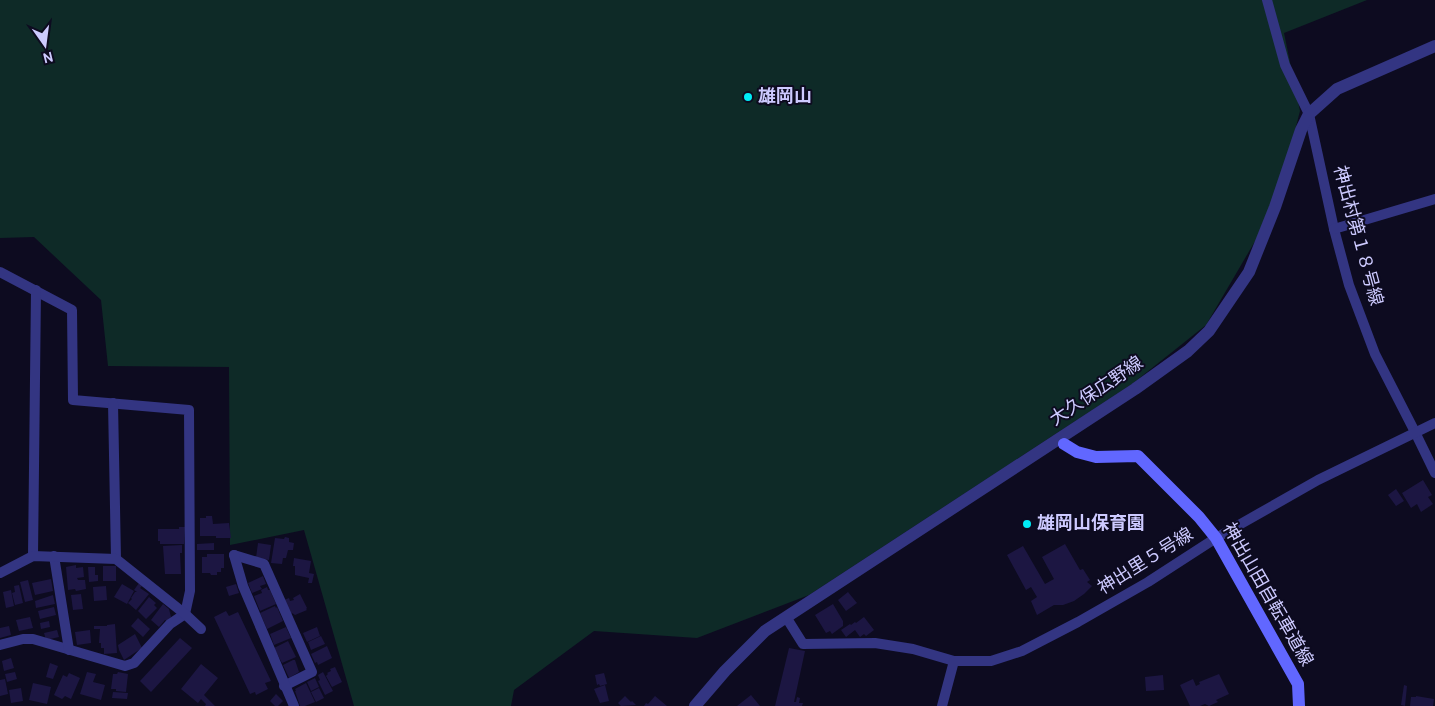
<svg xmlns="http://www.w3.org/2000/svg" width="1435" height="706" font-family="Overpass,'Noto Sans JP',sans-serif">
  <style>
    .green { fill: #0e2a27 }
    .building { fill: #1c1642 }
    .lines { fill: none; stroke-linecap: round; stroke-linejoin: round }
    .minor { stroke: #333582; stroke-width: 10 }
    .tertiary { stroke: #333582; stroke-width: 12 }
    .secondary { stroke: #6167ff; stroke-width: 12 }
    .poi-dot { fill: #00ecf5; stroke: #0d0b20; stroke-width: 2 }
    .labels { text-anchor: middle; dominant-baseline: central; stroke-width: 4; stroke-linejoin: round; paint-order: stroke }
    .poi-label { font-size: 18px; font-weight: bold; fill: #cdcaff; stroke: #0d0b20; text-anchor: start }
    .street-label { font-size: 18px; fill: #cdcaff; stroke: #0d0b20 }
  </style>
  <rect width="100%" height="100%" fill="#0d0b20"/>
  <path class="green" d="M0 0H1367L1284 33 1300 111 1275 207 1206 325 1132 384 809 595 697 638 594 631 514 690 511 706H354L304 530 230 545 229 367 108 366 101 300 34 237 0 238Z"/>
  <g class="building">
    <path d="M1423 480 1432 495 1428 497 1433 504 1421 512 1417 504 1411 508 1402 493Z"/>
    <path d="M1396 489 1404 501 1396 506 1388 495Z"/>
    <path d="M206 516H212L213 524 229 523 231 538H216V536H200V518H206Z"/>
    <path d="M179 527H185L184 544H160V541H158V529H179Z"/>
    <path d="M285 537 289 538V542L294 543 293 550H288L286 558H283L282 564 271 563 275 538 284 539Z"/>
    <path d="M214 543V550H197V544Z"/>
    <path d="M258 543 271 545 269 560 256 558Z"/>
    <path d="M1065 544 1080 570 1083 569 1090 580 1087 582 1092 586 1084 594 1074 601 1063 605H1054L1037 615 1031 601 1037 597 1031 587 1026 590 1007 555 1023 546 1045 584 1054 579 1042 557Z"/>
    <path d="M182 545V553H180L181 574H165L163 546Z"/>
    <path d="M207 554H224V568H221V572H217V575H211L210 573H202V557H207Z"/>
    <path d="M294 558 311 561 309 573 314 574 312 583H308L309 578 295 575V566H293Z"/>
    <path d="M76 565V568L83 567 84 577 77 578 78 580H85L86 589 76 591 75 589 68 590 66 567Z"/>
    <rect x="103" y="566" width="13" height="15"/>
    <path d="M88 567H95V575H98V581L89 582Z"/>
    <path d="M263 576 266 584 260 586 262 589 252 593 248 583Z"/>
    <path d="M51 579 53 591 35 595 32 583Z"/>
    <path d="M28 580 33 600 25 602 20 582Z"/>
    <path d="M139 583 142 586 140 588 149 594 136 610 128 603 132 599 131 598 135 592H137L134 590Z"/>
    <path d="M122 584 134 591 127 604 114 597Z"/>
    <path d="M236 584 239 593 229 596 226 587Z"/>
    <path d="M19 585 23 603 15 605 12 593 15 592 14 586Z"/>
    <path d="M106 586 107 600 94 601 93 587Z"/>
    <path d="M267 587 268 590H270L276 604 260 611 254 596 262 593 261 590Z"/>
    <path d="M11 590 14 606 6 608 3 592Z"/>
    <path d="M848 592 857 603 846 611 838 600Z"/>
    <path d="M81 594 83 609 73 610 71 595Z"/>
    <path d="M300 594 307 608 306 609 307 610 295 615 292 613 291 614 284 600 289 598 290 601 294 600 293 598Z"/>
    <path d="M53 595 55 604 36 608 35 601Z"/>
    <path d="M149 597 156 603 154 605 157 608 146 619 138 611Z"/>
    <path d="M163 604 169 609 171 617 167 621 165 620 159 627 151 620Z"/>
    <path d="M833 604 843 621V626L832 634 830 631 826 633 815 615Z"/>
    <path d="M275 606 276 608 277 607 283 621 267 629 260 613Z"/>
    <path d="M54 607 56 615 40 619 38 611Z"/>
    <path d="M226 611 229 616 238 612 271 681 265 683 268 689 256 695 255 692 250 694 214 617Z"/>
    <path d="M30 617 33 628 19 631 16 620Z"/>
    <path d="M864 617 874 630 866 636 864 634 860 637 855 630 846 637 841 630 850 624 851 625 855 622 856 623Z"/>
    <path d="M138 618 150 629 143 637 131 626Z"/>
    <path d="M49 621 50 627 41 629 40 623Z"/>
    <path d="M115 624 117 653 104 654V648H101V643H99L100 629H94V626H107V625Z"/>
    <path d="M9 626 11 635 0 638V628Z"/>
    <path d="M286 627 291 638 274 645 270 634Z"/>
    <path d="M317 627 320 636 307 642 303 633Z"/>
    <path d="M57 630 59 637 46 640 44 633Z"/>
    <path d="M90 630 91 643 77 645 75 632Z"/>
    <path d="M135 634 142 648 124 660 119 650 118 645Z"/>
    <path d="M321 636 325 644 311 650 308 642Z"/>
    <path d="M180 638 192 648 151 692 140 681Z"/>
    <path d="M288 641 296 657 282 663 274 648Z"/>
    <path d="M327 646 332 658 318 665 317 662 315 663 311 654Z"/>
    <path d="M789 648 805 651 794 702H796L797 697 800 698 799 703H803L802 706H775Z"/>
    <path d="M11 658 14 668 4 671 2 661Z"/>
    <path d="M293 660H295L299 672 289 678 283 665Z"/>
    <path d="M50 663 58 666 53 679 46 677Z"/>
    <path d="M201 664 218 678 204 695 215 706H205L206 704 201 699 198 703 181 689Z"/>
    <path d="M335 667 342 682 332 687 326 676 328 674 327 673 331 671 330 669Z"/>
    <path d="M15 672 17 679 7 682 5 674Z"/>
    <path d="M87 672 96 674 93 682 105 685 101 700 80 694Z"/>
    <path d="M118 672 128 674 126 692 116 691V689H111L113 674H117Z"/>
    <path d="M323 672 333 691 325 695 318 681 320 680 318 675Z"/>
    <path d="M69 673 80 678 71 699 65 696 62 699 54 695 63 675 67 677Z"/>
    <path d="M604 673 607 684 600 686 599 684 597 685 595 675Z"/>
    <path d="M1219 674 1229 694 1216 700 1218 702 1209 706 1205 704 1200 706H1190L1180 685 1193 679 1196 686 1200 684 1199 682Z"/>
    <path d="M1163 675 1164 690 1146 691 1145 677Z"/>
    <path d="M315 678 319 687 311 691 307 682Z"/>
    <path d="M5 679 8 694 0 696V680Z"/>
    <path d="M33 683 51 687 47 704 29 700Z"/>
    <path d="M306 683 315 702 305 706H300L295 691H296L295 689Z"/>
    <path d="M605 685 609 701 600 703 594 689Z"/>
    <path d="M1404 685 1407 686 1405 706 1401 705Z"/>
    <path d="M21 688 23 701 11 703 9 690Z"/>
    <path d="M319 688 324 698 316 702 311 692Z"/>
    <path d="M113 692 128 693 127 699 112 698Z"/>
    <path d="M276 694 283 701 278 706H275L270 701Z"/>
    <path d="M751 695 760 706H737Z"/>
    <path d="M625 696 631 702 632 701 636 705 621 706 618 703Z"/>
    <path d="M655 696 667 706H644L646 703 648 704Z"/>
    <path d="M1416 696 1434 699 1433 706H1410L1411 697H1416Z"/>
  </g>
  <g class="lines">
    <g class="minor">
      <path d="M1267 0 1285 65 1309 114 1334 229 1349 285 1375 354 1415 432 1435 473"/>
      <path d="M1334 229 1435 199"/>
      <path d="M0 272 72 310 73 400 189 410 190 591 185 614 170 624 134 663 125 666 33 639H23L0 645"/>
      <path d="M113 403 116 559"/>
      <path d="M234 555 264 564 312 672 284 686"/>
      <path d="M234 555 243 586 294 706"/>
      <path d="M33 556 36 290"/>
      <path d="M54 556 69 650"/>
      <path d="M0 573 33 556 116 559 185 614 201 629"/>
      <path d="M786 617 803 644 875 643 913 649 954 661"/>
      <path d="M942 706 954 661H991L1022 651 1078 622 1148 582 1216 538 1318 480 1435 423"/>
    </g>
    <path class="tertiary" d="M695 706 725 671 765 631 1135 389 1188 351 1209 331 1249 272 1275 207 1301 130 1309 114 1337 89 1435 46"/>
    <path class="secondary" d="M1064 444 1077 452 1096 457 1138 456 1199 517 1216 538 1298 684 1299 706"/>
  </g>
  <g class="poi-dot">
    <circle cx="748" cy="97" r="5"/>
    <circle cx="1027" cy="524" r="5"/>
  </g>
  <g class="labels">
    <g class="poi-label">
      <text x="758" y="97">雄岡山</text>
      <text x="1037" y="524">雄岡山保育園</text>
    </g>
    <g class="street-label">
      <text transform="translate(1357 236) rotate(75)">神出村第１８号線</text>
      <text transform="translate(1097 392) rotate(-34)">大久保広野線</text>
      <text transform="translate(1146 562) rotate(-32)">神出里５号線</text>
      <text transform="translate(1267 595) rotate(60)">神出山田自転車道線</text>
    </g>
  </g>
  <g transform="translate(45 45) rotate(166)" stroke="#0d0b20" stroke-width="4" paint-order="stroke">
  <path d="M0-4L9 19L0 12L-9 19Z" fill="#cdcaff"/>
  <text y="-8" font-size="14" font-weight="bold" text-anchor="middle" fill="#cdcaff">N</text>
  </g>
</svg>
